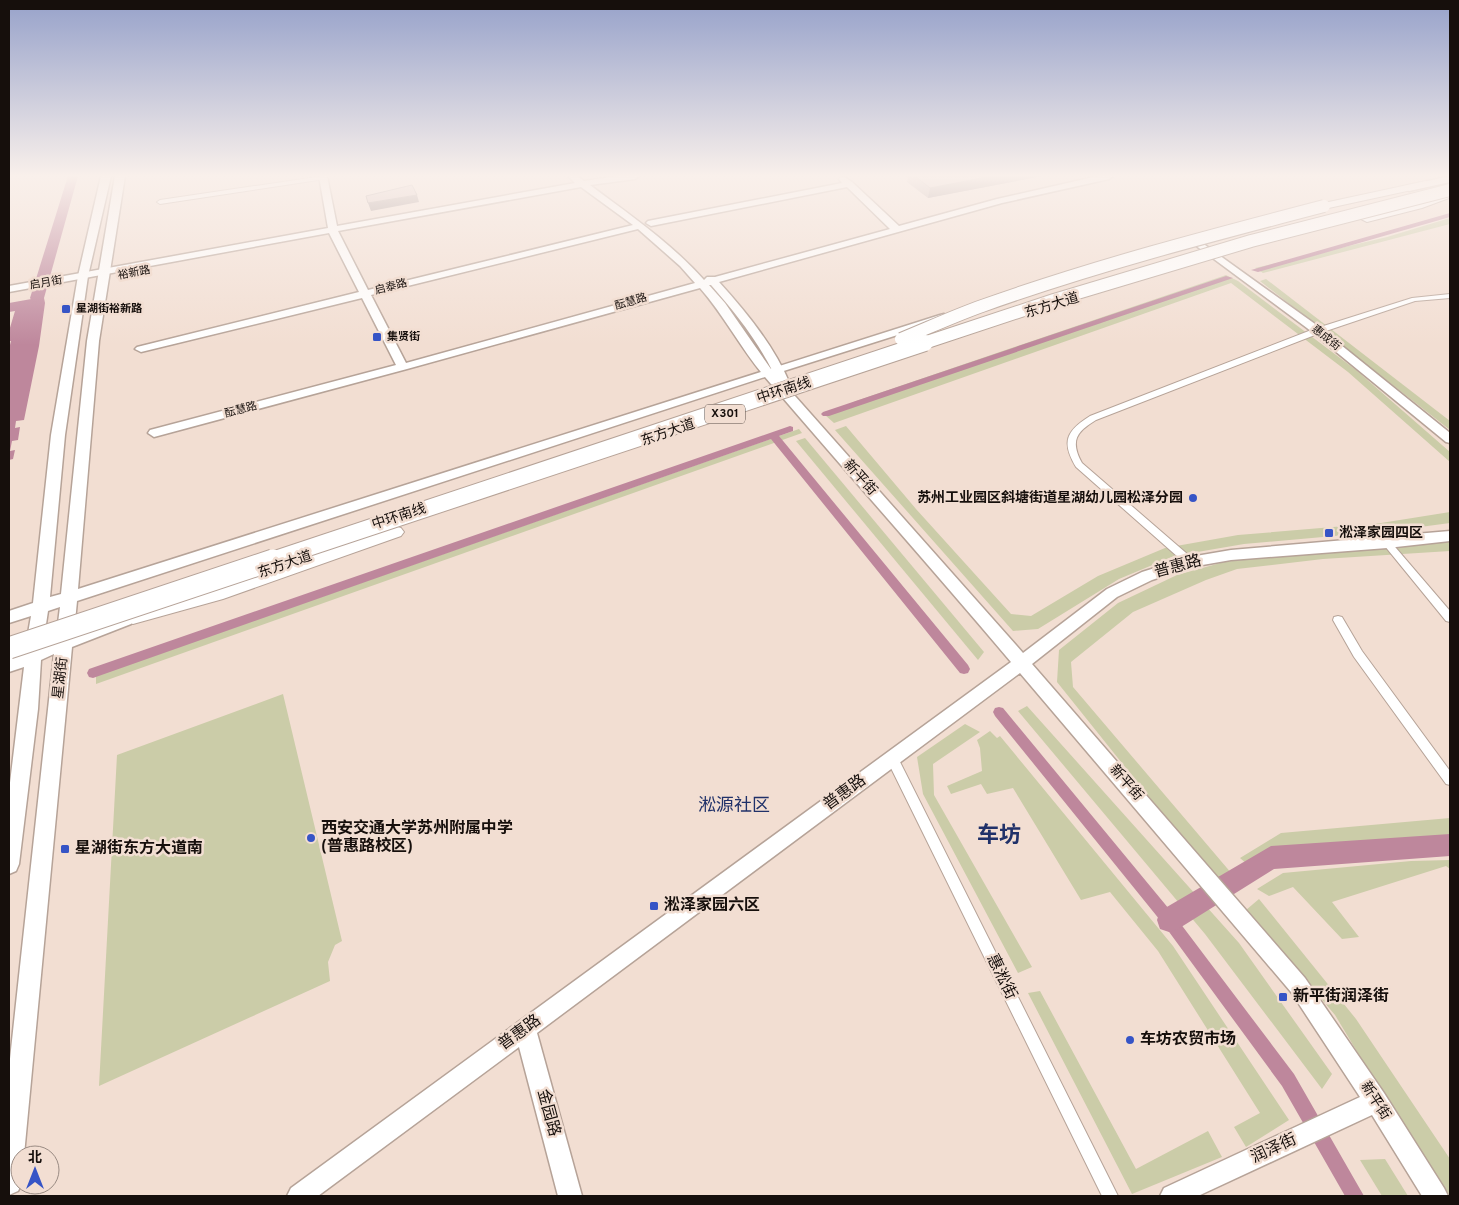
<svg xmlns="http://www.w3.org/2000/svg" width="1459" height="1205" font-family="Overpass,'Noto Sans SC',sans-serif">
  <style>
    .green { fill: #cbcca8 }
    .water { fill: #be879c }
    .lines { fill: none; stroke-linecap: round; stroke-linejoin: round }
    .canal { fill: #be879c; fill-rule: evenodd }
    .river { fill: #be879c; fill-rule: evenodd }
    .street-casing { stroke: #b6a398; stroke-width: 2 }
    .secondary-casing { stroke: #b6a398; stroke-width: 3 }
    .primary-casing { stroke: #b6a398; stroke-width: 3 }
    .highway-casing { stroke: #b6a398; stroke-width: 2 }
    .street { fill: #fff; fill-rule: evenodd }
    .secondary { fill: #fff; fill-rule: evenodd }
    .primary { fill: #fff; fill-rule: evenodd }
    .highway { fill: #fff; fill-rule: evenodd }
    .highway-bridge-far2-casing { stroke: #b6a398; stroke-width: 14; stroke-linecap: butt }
    .highway-bridge-far1-casing { stroke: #b6a398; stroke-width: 18; stroke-linecap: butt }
    .highway-bridge-casing { stroke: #b6a398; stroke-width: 23; stroke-linecap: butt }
    .highway-bridge-far2 { stroke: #fff; stroke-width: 12 }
    .highway-bridge-far1 { stroke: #fff; stroke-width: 16 }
    .highway-bridge { stroke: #fff; stroke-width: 21 }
    .wall { fill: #b5a19f }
    .shaded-wall { fill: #948382 }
    .building { fill: #d3bbb9; stroke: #948382 }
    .poi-dot { fill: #3654c6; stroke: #f2ded2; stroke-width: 2 }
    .labels { text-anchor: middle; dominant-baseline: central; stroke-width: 5; stroke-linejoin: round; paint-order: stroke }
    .far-street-label { font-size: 11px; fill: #160f0c; stroke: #f2ded2 }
    .far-poi-label { font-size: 11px; font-weight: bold; fill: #160f0c; stroke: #f2ded2; text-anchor: start }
    .shield { fill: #f2ded2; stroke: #584d47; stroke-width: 1 }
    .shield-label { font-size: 12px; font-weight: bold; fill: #160f0c }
    .street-label { font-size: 14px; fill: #160f0c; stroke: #f2ded2 }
    .poi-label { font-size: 14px; font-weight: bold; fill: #160f0c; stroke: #f2ded2; text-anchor: end }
    .near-street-label { font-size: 16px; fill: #160f0c; stroke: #f2ded2 }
    .near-poi-label { font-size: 16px; font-weight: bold; fill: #160f0c; stroke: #f2ded2; text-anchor: start }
    .near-neighbourhood-label { font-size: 18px; fill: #203169; stroke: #f2ded2 }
    .near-district-label { font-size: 22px; font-weight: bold; fill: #203169; stroke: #f2ded2 }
  </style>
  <rect width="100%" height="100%" fill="#f2ded2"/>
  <g class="green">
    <path d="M1450 218V224L1263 273 1255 268 1387 237Z"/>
    <path d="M1226 275 1238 281 1356 370 1450 452V462L1348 372 1231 283 834 423 825 415 856 401Z"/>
    <path d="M1266 279 1450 421V430L1260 281Z"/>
    <path d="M846 426 916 509 1011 614 1031 616 1098 576 1165 548 1238 535 1381 523 1450 512V523L1390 531 1244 544 1174 556 1119 579 1038 629 1013 631 835 430Z"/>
    <path d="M799 429 802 433 96 684V676Z"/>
    <path d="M805 438 984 652 978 660 796 441Z"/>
    <path d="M1450 542V551L1323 559 1237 569 1206 580 1133 612 1071 662 1073 687 1238 881 1225 887 1186 843 1057 682 1059 650 1118 603 1177 575 1224 562 1292 554Z"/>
    <path d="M283 694 342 941 335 945 328 962 330 981 99 1086 117 755Z"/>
    <path d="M1027 706 1239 943 1332 1074 1322 1089 1205 934 1018 711Z"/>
    <path d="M965 724 980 732 933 764 934 795 1032 967 1018 973 923 794 917 757Z"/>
    <path d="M990 731 997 738 1000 736 1173 946 1289 1120 1246 1147 1234 1127 1260 1113 1158 951 1110 892 1081 900 1013 788 987 794 981 784 951 794 947 786 982 771 980 748 977 740Z"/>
    <path d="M1450 818V845L1284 856 1255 871 1240 858 1281 833Z"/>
    <path d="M1450 860V869L1446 866 1332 902 1359 937 1342 939 1293 887 1269 896 1257 889 1283 873 1411 861Z"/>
    <path d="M1259 899 1356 1019 1450 1159V1196L1383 1095 1335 1015 1246 910Z"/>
    <path d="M1040 991 1136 1169 1208 1131 1222 1157 1132 1194 1028 993Z"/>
    <path d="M1385 1159 1408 1196H1382L1360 1160Z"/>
  </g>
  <path class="water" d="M37 298H44L45 303 39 346 24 420 16 421 15 428 20 427 18 440 12 441 10 451 15 450 13 459 9 460V349L11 341H9V331L15 311 9 312V303Z"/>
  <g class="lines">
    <g class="canal">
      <path d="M1450 213V217L1258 272 1251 270Z"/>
      <path d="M1226 276 1233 278 829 416H823L821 414 823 412Z"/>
      <path d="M790 426 793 427V431L779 436 968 665 970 669 968 673 964 674 960 673 771 439 93 678 89 677 87 673 89 669Z"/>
      <path d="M999 707 1003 708 1174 915 1294 1074 1364 1196H1345L1282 1086 1164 925 995 716 993 712 995 708Z"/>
    </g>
    <g class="river">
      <path d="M68 176H78L44 298 37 302 32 301 30 298Z"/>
      <path d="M1450 834V856L1274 869 1178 929 1169 932 1160 929 1157 920 1160 911 1271 846Z"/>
    </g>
    <g class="street-casing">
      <g id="street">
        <path d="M323 176 326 178 325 179 160 204 157 202 160 200Z"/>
        <path d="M1450 294V298L1415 301 1320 333 1096 420C1076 432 1070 441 1082 463L1193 559 1195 562 1193 565H1187L1076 467C1061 442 1066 431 1090 416L1314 329 1412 298Z"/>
        <path d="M1387 540 1390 541 1450 611V622L1446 621 1384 545 1382 543 1384 541Z"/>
        <path d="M1338 616 1342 617 1362 651 1450 771V785L1446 784 1354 657 1333 620 1334 617Z"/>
        <path d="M892 753 896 754 1118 1196H1102L888 762 886 758 888 754Z"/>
      </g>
    </g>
    <g class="secondary-casing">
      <g id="secondary">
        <path d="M319 176H327L337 226 575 183 568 176H577L584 181 618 176H639L635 179 590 185C630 215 671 243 704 280L707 277H715L890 229 847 187 651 226 646 223 648 221 842 183 839 179 843 176 852 182 899 226 997 199 1098 176H1113L1109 179 1002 203 719 282C747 313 774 346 790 384L787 387 1023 653 1107 589 1142 572 1190 557 1231 550 1450 531V541L1387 548 1231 560 1191 567 1152 580 1117 597 1032 664 1305 978 1384 1093 1444 1188 1448 1196H1422L1372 1115 1198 1196H1160L1164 1188 1360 1097 1291 992 1020 673 537 1033 582 1196H558L519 1047 318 1196H287L291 1188 1011 662C930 566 846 472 765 377 741 349 724 315 700 288L407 369 154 437 148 433 150 430 396 365 362 298 141 352 135 349 137 347 359 292 329 233 9 292V286L328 228ZM581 187 633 225 368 290 338 231ZM638 229 680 266 695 283 406 363 371 295ZM709 285H711C734 311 757 340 773 372L725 303Z"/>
        <path d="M1198 240 1315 324 1450 433V443L1446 442 1307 328 1195 245 1193 243Z"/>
      </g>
    </g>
    <g class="primary-casing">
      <g id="primary">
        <path d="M101 176H111L88 276 65 435 50 597 61 594 87 341 115 176H125L99 341 78 589 940 315 944 314 950 317 948 319 771 375 77 601 74 632 125 612 131 614 133 619 131 624 72 647 24 1155H20L21 1185 18 1191 9 1195V1068L54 654 41 660 38 709 19 864 16 871 9 874V791L24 667 9 672V658L25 651 31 616 9 623V611L33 603 51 435 78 276ZM60 607 56 639 43 644 48 611Z"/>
        <path d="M1450 176V182L1409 191 1404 188 1406 186Z"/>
      </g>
    </g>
    <g class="highway-casing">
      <g id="highway">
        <path d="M1426 181 1431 184 1430 186 1324 209 1318 206 1324 203Z"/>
        <path d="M1445 193 1450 196 1449 198 1422 208 1367 222 1361 219 1363 217 1414 204Z"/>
        <path d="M395 526 401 528 404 532 401 536 223 599 133 624 126 622 123 617 126 612 214 587Z"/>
      </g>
    </g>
    <use href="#street" class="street"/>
    <use href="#secondary" class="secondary"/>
    <use href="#primary" class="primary"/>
    <use href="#highway" class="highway"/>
    <g class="highway-bridge-far2-casing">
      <g id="highway-bridge-far2">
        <path d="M901 339C928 328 954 316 982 306 1094 266 1209 236 1324 206"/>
        <path d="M921 344 1054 300 1251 241 1450 190"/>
      </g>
    </g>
    <g class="highway-bridge-far1-casing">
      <path id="highway-bridge-far1" d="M269 561 925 343"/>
    </g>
    <g class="highway-bridge-casing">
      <path id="highway-bridge" d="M9 648 273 560"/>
    </g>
    <use href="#highway-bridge-far2" class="highway-bridge-far2"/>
    <use href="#highway-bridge-far1" class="highway-bridge-far1"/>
    <use href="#highway-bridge" class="highway-bridge"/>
  </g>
  <path class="wall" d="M908 176H1042L928 198 907 182Z"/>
  <g class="shaded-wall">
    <path d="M992 176H1042L928 198 930 188Z"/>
    <path d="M417 195 419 202 371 211 368 203Z"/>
  </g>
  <g class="building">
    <path d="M915 176H992L930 188Z"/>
    <path d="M412 185 417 195 368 203 366 196Z"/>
  </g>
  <linearGradient id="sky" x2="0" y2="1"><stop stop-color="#97a2ca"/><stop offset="0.51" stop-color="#f9f0eb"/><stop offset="1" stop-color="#f9f0eb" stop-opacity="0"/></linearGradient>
  <rect width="1459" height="345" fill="url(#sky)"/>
  <g class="poi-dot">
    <rect x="61" y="304" width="10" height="10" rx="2.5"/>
    <rect x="372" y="332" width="10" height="10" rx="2.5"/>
    <circle cx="1193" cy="498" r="5"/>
    <rect x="1324" y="528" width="10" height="10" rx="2.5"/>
    <circle cx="311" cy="838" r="5"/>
    <rect x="60" y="844" width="10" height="10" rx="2.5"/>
    <rect x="649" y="901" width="10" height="10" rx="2.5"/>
    <rect x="1278" y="992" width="10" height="10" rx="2.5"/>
    <circle cx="1130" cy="1040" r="5"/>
  </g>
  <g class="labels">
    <g class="far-street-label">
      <text transform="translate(134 273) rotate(-11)">裕新路</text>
      <text transform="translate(46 283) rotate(-10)">启月街</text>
      <text transform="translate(391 287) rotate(-14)">启泰路</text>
      <text transform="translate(631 302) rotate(-16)">酝慧路</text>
      <text transform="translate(1326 338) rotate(39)">惠成街</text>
      <text transform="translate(241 410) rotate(-15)">酝慧路</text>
    </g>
    <g class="far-poi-label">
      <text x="76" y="309">星湖街裕新路</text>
      <text x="387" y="337">集贤街</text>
    </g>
    <rect class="shield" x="705" y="404.5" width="40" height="19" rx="4"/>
    <g class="shield-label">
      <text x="725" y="414">X301</text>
    </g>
    <g class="street-label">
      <text transform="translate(1052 306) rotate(-17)">东方大道</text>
      <text transform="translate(784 391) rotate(-18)">中环南线</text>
      <text transform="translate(668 433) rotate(-19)">东方大道</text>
      <text transform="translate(860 478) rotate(48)">新平街</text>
      <text transform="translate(399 517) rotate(-18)">中环南线</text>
      <text transform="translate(285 565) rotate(-19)">东方大道</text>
      <text transform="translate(61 678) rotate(-84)">星湖街</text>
      <text transform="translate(1126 783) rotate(49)">新平街</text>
      <text transform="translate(1375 1101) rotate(57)">新平街</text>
    </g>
    <g class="poi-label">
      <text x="1183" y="498">苏州工业园区斜塘街道星湖幼儿园松泽分园</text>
      <text x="1339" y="533" text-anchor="start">淞泽家园四区</text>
    </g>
    <g class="near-street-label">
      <text transform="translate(1178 567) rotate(-15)">普惠路</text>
      <text transform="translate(845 793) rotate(-36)">普惠路</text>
      <text transform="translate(1001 977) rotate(64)">惠淞街</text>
      <text transform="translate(520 1033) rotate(-36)">普惠路</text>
      <text transform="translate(548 1113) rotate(75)">金园路</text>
      <text transform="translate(1274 1149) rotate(-25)">润泽街</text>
    </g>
    <g class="near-poi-label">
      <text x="321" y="829">西安交通大学苏州附属中学<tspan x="321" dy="18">(普惠路校区)</tspan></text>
      <text x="75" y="849">星湖街东方大道南</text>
      <text x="664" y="906">淞泽家园六区</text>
      <text x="1293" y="997">新平街润泽街</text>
      <text x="1140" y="1040">车坊农贸市场</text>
    </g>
    <g class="near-neighbourhood-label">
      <text x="734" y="806">淞源社区</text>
    </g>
    <g class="near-district-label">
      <text x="999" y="836">车坊</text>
    </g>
  </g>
  <rect width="1459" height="1205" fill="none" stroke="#160f0c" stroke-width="20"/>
  <g transform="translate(35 1170)"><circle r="24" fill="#f2ded2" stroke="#9a8b83"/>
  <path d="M0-4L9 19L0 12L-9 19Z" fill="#3654c6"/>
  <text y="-8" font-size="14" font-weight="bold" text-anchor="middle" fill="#160f0c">北</text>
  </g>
</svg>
